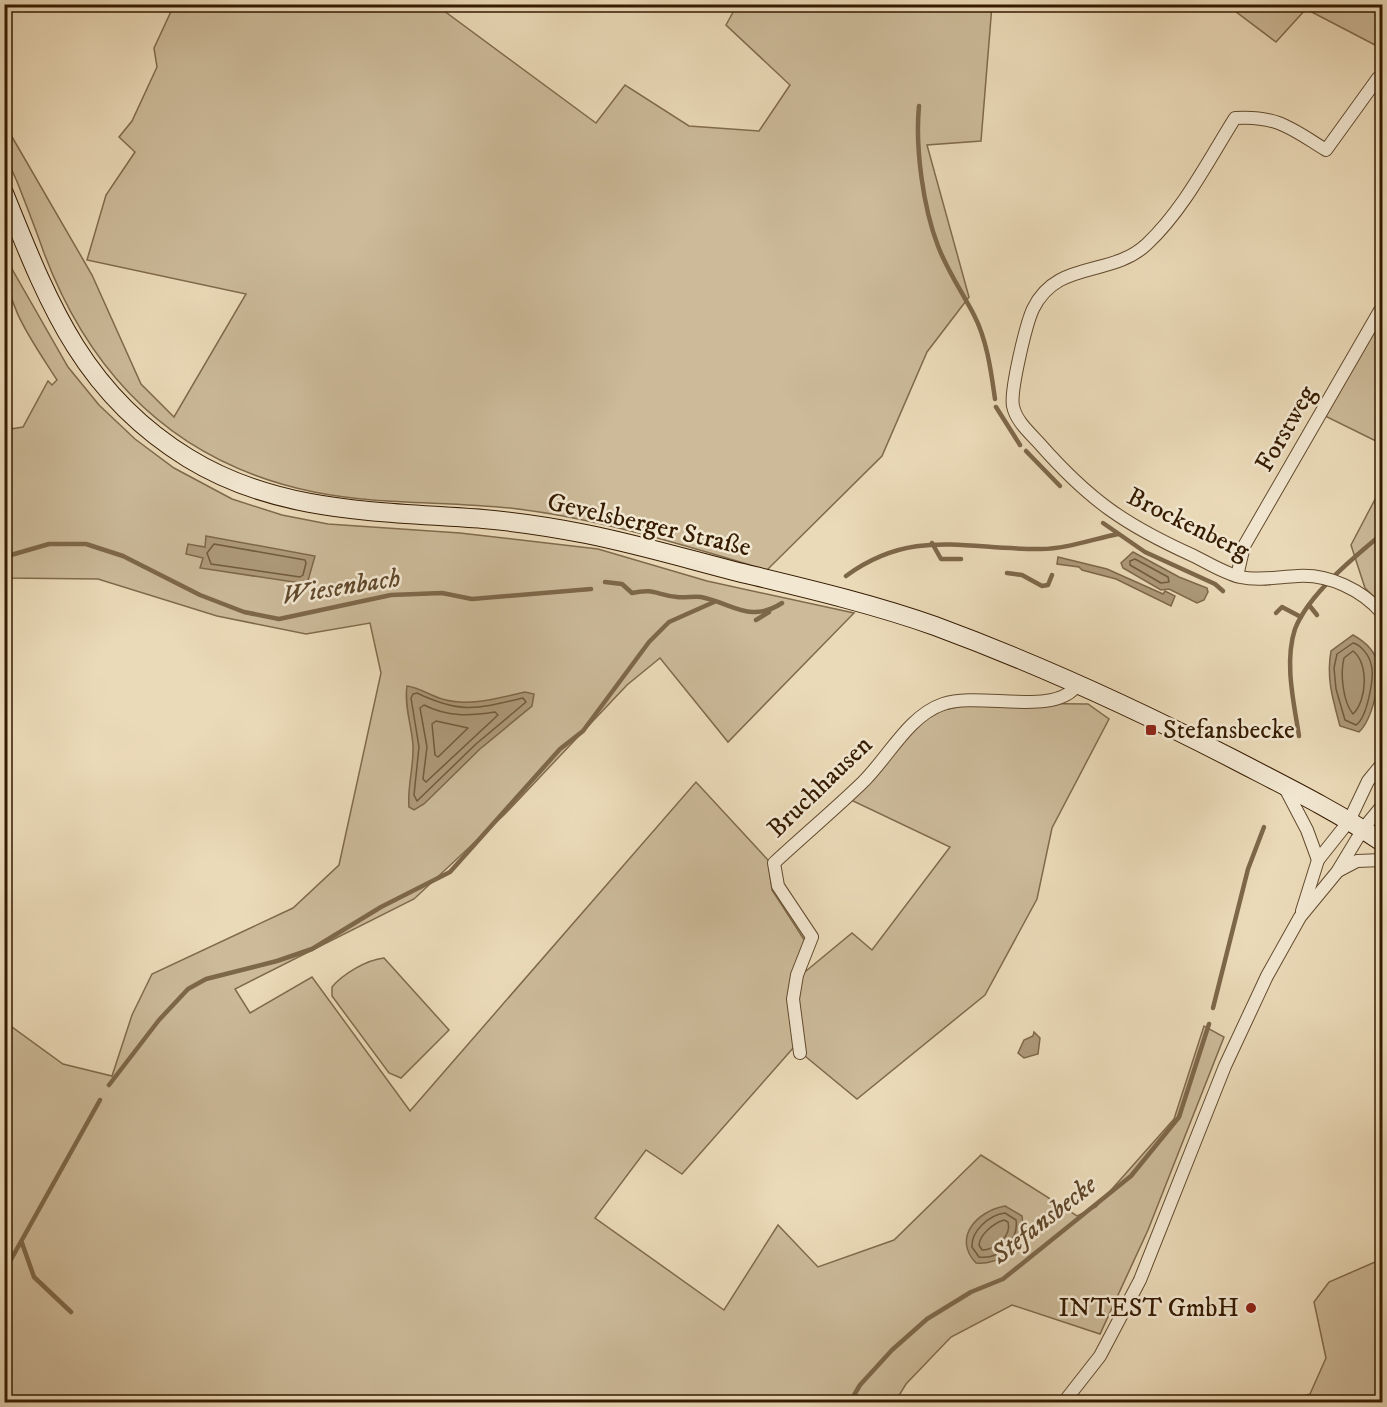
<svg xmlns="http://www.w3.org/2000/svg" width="1387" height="1407" font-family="'IM FELL DW Pica',serif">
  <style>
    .green { fill: #ccba99; stroke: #806a4c; stroke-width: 1.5 }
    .water { fill: #ad9979; stroke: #7d6749; stroke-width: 1.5 }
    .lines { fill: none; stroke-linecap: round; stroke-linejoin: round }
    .shore { stroke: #715a3c; stroke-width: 1.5 }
    .stream { stroke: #7d6749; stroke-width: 4.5 }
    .street-casing { stroke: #624b2e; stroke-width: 14 }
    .secondary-casing { stroke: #351b00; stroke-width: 20 }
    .street { stroke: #f2e7d1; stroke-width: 12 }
    .secondary { stroke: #f2e7d1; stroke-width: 18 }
    .poi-dot { fill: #8f2418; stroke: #f2e7d1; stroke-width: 2 }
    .labels { text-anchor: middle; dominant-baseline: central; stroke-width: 5; stroke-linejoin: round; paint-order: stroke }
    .street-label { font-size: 26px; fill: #351b00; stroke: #f2e7d1 }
    .poi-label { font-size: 26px; fill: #351b00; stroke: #f2e7d1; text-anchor: start }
    .water-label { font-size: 27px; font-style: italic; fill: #5f472a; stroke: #f2e7d1 }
  </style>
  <rect width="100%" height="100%" fill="#ebdab8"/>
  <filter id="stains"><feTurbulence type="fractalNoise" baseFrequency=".00333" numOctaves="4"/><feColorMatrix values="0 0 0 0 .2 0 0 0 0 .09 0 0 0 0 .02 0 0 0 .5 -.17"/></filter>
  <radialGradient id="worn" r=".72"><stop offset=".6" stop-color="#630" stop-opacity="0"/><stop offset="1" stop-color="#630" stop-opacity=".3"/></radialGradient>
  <g class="green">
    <path d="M174 5H436L596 123 625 85 689 126 759 131 790 85 726 25 737 5H992L981 141 927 145 969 297 927 352 882 456 767 570C683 545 598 518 510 508 445 501 378 505 314 492 178 464 92 380 44 253 36 230 27 207 18 184 14 174 8 163 5 152 3 144 5 132 4 123L92 275 141 384 174 417 246 294 87 260 106 195 135 152 119 137 132 121 157 67 154 48Z"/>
    <path d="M1227 5H1382V40L1377 46 1306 9 1276 42Z"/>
    <path d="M4 255 68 367 99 405 135 439 174 468 232 499 282 515 328 524 460 533 598 549 707 581 854 613 728 742 660 658 627 685 505 814 414 899 235 989 250 1013 312 977 410 1111 696 782 768 860 772 890 805 941 806 971 852 933 872 950 950 847 851 800 914 730 935 712 974 703 1088 704 1109 719 1052 828 1037 899 985 995 857 1099 794 1047 682 1174 646 1150 595 1218 724 1310 778 1225 818 1267 894 1240 981 1155 1077 1216 1096 1207 1174 1119 1204 1026 1224 1037 1148 1230 1100 1334 1012 1305 951 1337 906 1384 895 1402H5V1022L63 1064 112 1076 132 1015 152 974 293 908 339 865 381 673 370 623 306 634 217 616 98 579 5 578V430L23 427 48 381 52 385 57 380C31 339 5 306 4 255Z"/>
    <path d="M1382 316V444L1325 416Z"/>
    <path d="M1382 486V605L1365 588 1351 545Z"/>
    <path d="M384 958 449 1030 401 1078 389 1073 332 996V987C343 974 366 960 384 958Z"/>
    <path d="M1382 1259V1402H1283L1310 1394 1326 1358 1314 1302 1329 1282Z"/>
  </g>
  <g class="water">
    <path d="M206 536 315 556 307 584 200 568 203 558 186 554 188 544 205 547Z"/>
    <path d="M1133 552 1179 577 1207 588 1208 592 1204 600 1197 603 1169 589 1161 590 1123 568 1121 563Z"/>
    <path d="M1058 557 1107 569 1163 594 1165 591 1175 596 1171 606 1116 579 1082 570 1079 567 1057 564Z"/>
    <path d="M1353 635C1364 641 1375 651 1378 664 1381 681 1372 720 1359 732L1340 726C1333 700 1326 678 1331 651Z"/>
    <path d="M407 686C420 688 429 695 442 699 469 707 498 698 525 692L534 694 532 706 480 749 424 804 414 810 409 807C407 786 414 767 413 746 412 726 404 707 407 686Z"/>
    <path d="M1034 1032 1040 1038 1038 1054 1024 1058 1018 1053 1024 1040 1033 1036Z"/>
    <path d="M1005 1206 1022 1216C1022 1220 1024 1226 1024 1230 1020 1251 995 1265 976 1263 952 1238 977 1211 1005 1206Z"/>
  </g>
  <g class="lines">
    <g class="shore">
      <path d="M214 544 305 560 306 563 303 575 300 577 211 564 207 553Z"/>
      <path d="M1135 559 1168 577 1169 582 1161 583 1130 565V561Z"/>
      <path d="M1353 643C1361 645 1369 655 1371 664 1375 676 1367 718 1356 725L1345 720 1336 689 1334 668 1337 654Z"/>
      <path d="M1353 651C1369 663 1367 701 1353 714 1343 702 1340 674 1344 658Z"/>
      <path d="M417 693C461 714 476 709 523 698L526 702 476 744 417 801 414 795 419 747 411 698 413 694Z"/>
      <path d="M424 705C448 717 469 716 495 712L498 715 426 782 423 779 427 747 420 708Z"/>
      <path d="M436 721 468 728 438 757 435 755 432 724Z"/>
      <path d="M1005 1213 1016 1220C1019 1240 999 1260 979 1257L972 1247C971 1231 989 1215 1005 1213Z"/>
      <path d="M1004 1220 1008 1222C1012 1236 995 1250 982 1250L979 1245C980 1234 994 1223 1004 1220Z"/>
    </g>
    <g class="stream">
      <path d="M919 106C915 147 923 207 938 246 947 270 962 292 974 315 987 340 991 371 995 399"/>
      <path d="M996 407 1020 445"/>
      <path d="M1026 451 1060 486"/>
      <path d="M1103 523 1145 552 1215 584 1223 591"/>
      <path d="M932 543 941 559H961"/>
      <path d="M4 557 49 544H86L123 556 200 595 244 612 279 619 391 595 442 593 472 599 591 589"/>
      <path d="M1007 573 1022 575 1042 586 1048 585 1052 575"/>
      <path d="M846 576C913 527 966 550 1041 549 1066 549 1093 539 1118 534"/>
      <path d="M605 582 622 584 632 593C655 588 656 595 677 597 685 598 694 596 701 597 732 603 750 624 782 603"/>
      <path d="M1309 605 1317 615"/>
      <path d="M1276 613 1282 607 1301 617"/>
      <path d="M756 620 769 612"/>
      <path d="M1299 736C1294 703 1284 662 1295 629 1308 595 1354 557 1382 534"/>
      <path d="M1213 1008 1248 869 1264 827"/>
      <path d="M109 1085 159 1020 188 989 206 979 277 961 312 949 381 907 450 872 560 749 583 731 649 642 669 622 714 602"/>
      <path d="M22 1243 34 1277 71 1312"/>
      <path d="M4 1272 100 1100"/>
      <path d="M850 1402 860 1385 892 1350 927 1319 971 1292 1003 1279 1131 1176 1179 1117 1209 1024"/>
    </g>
    <g class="street-casing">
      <g id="street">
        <path d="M1378 78 1326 150C1292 129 1277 115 1235 118 1208 161 1184 209 1147 244 1111 278 1057 259 1033 309 1026 324 1010 391 1013 406 1016 421 1029 432 1039 443 1089 500 1125 525 1194 556 1208 563 1224 573 1240 577 1259 581 1278 577 1298 576 1329 574 1362 590 1382 613"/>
        <path d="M1237 576 1244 546 1382 307"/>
        <path d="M1284 786 1307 830 1318 860"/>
        <path d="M1338 871 1357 861 1382 860"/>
        <path d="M1302 911 1318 860 1349 821 1368 781 1382 764"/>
        <path d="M800 1053 793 999 797 975 812 937 778 886 774 863C803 836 834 810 862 783 888 758 908 716 943 704 980 691 1056 718 1078 684"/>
        <path d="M1064 1402 1100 1356 1140 1280 1225 1066 1267 976 1300 917 1337 872 1363 829 1382 806"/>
      </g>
    </g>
    <g class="secondary-casing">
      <path id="secondary" d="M4 193C48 302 82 393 188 458 279 514 380 511 483 519 517 522 551 527 586 534 636 544 684 558 734 571 800 587 870 603 935 626 1038 664 1138 710 1235 760 1285 786 1336 811 1382 842"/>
    </g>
    <use href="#street" class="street"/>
    <use href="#secondary" class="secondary"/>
  </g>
  <g class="poi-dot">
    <rect x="1145" y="724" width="12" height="12" rx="3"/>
    <circle cx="1251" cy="1308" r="6"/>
  </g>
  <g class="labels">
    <g class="street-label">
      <text transform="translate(1286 429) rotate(-60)">Forstweg</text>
      <text transform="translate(1188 524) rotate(26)">Brockenberg</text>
      <text transform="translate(649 525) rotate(13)">Gevelsberger Straße</text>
      <text transform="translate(820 787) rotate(-44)">Bruchhausen</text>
    </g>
    <g class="poi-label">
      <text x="1163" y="730">Stefansbecke</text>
      <text x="1239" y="1308" text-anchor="end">INTEST GmbH</text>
    </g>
    <g class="water-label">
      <text transform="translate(341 587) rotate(-9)">Wiesenbach</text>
      <text transform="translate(1044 1220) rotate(-38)">Stefansbecke</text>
    </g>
  </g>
  <rect width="1387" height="1407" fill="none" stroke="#ebdab8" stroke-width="24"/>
  <rect x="6" y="6" width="1375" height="1395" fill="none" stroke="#351b00" stroke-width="3"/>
  <rect x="12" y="12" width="1363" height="1383" fill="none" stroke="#351b00" stroke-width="1.5"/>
  <rect width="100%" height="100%" filter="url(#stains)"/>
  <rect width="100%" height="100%" fill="url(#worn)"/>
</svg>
